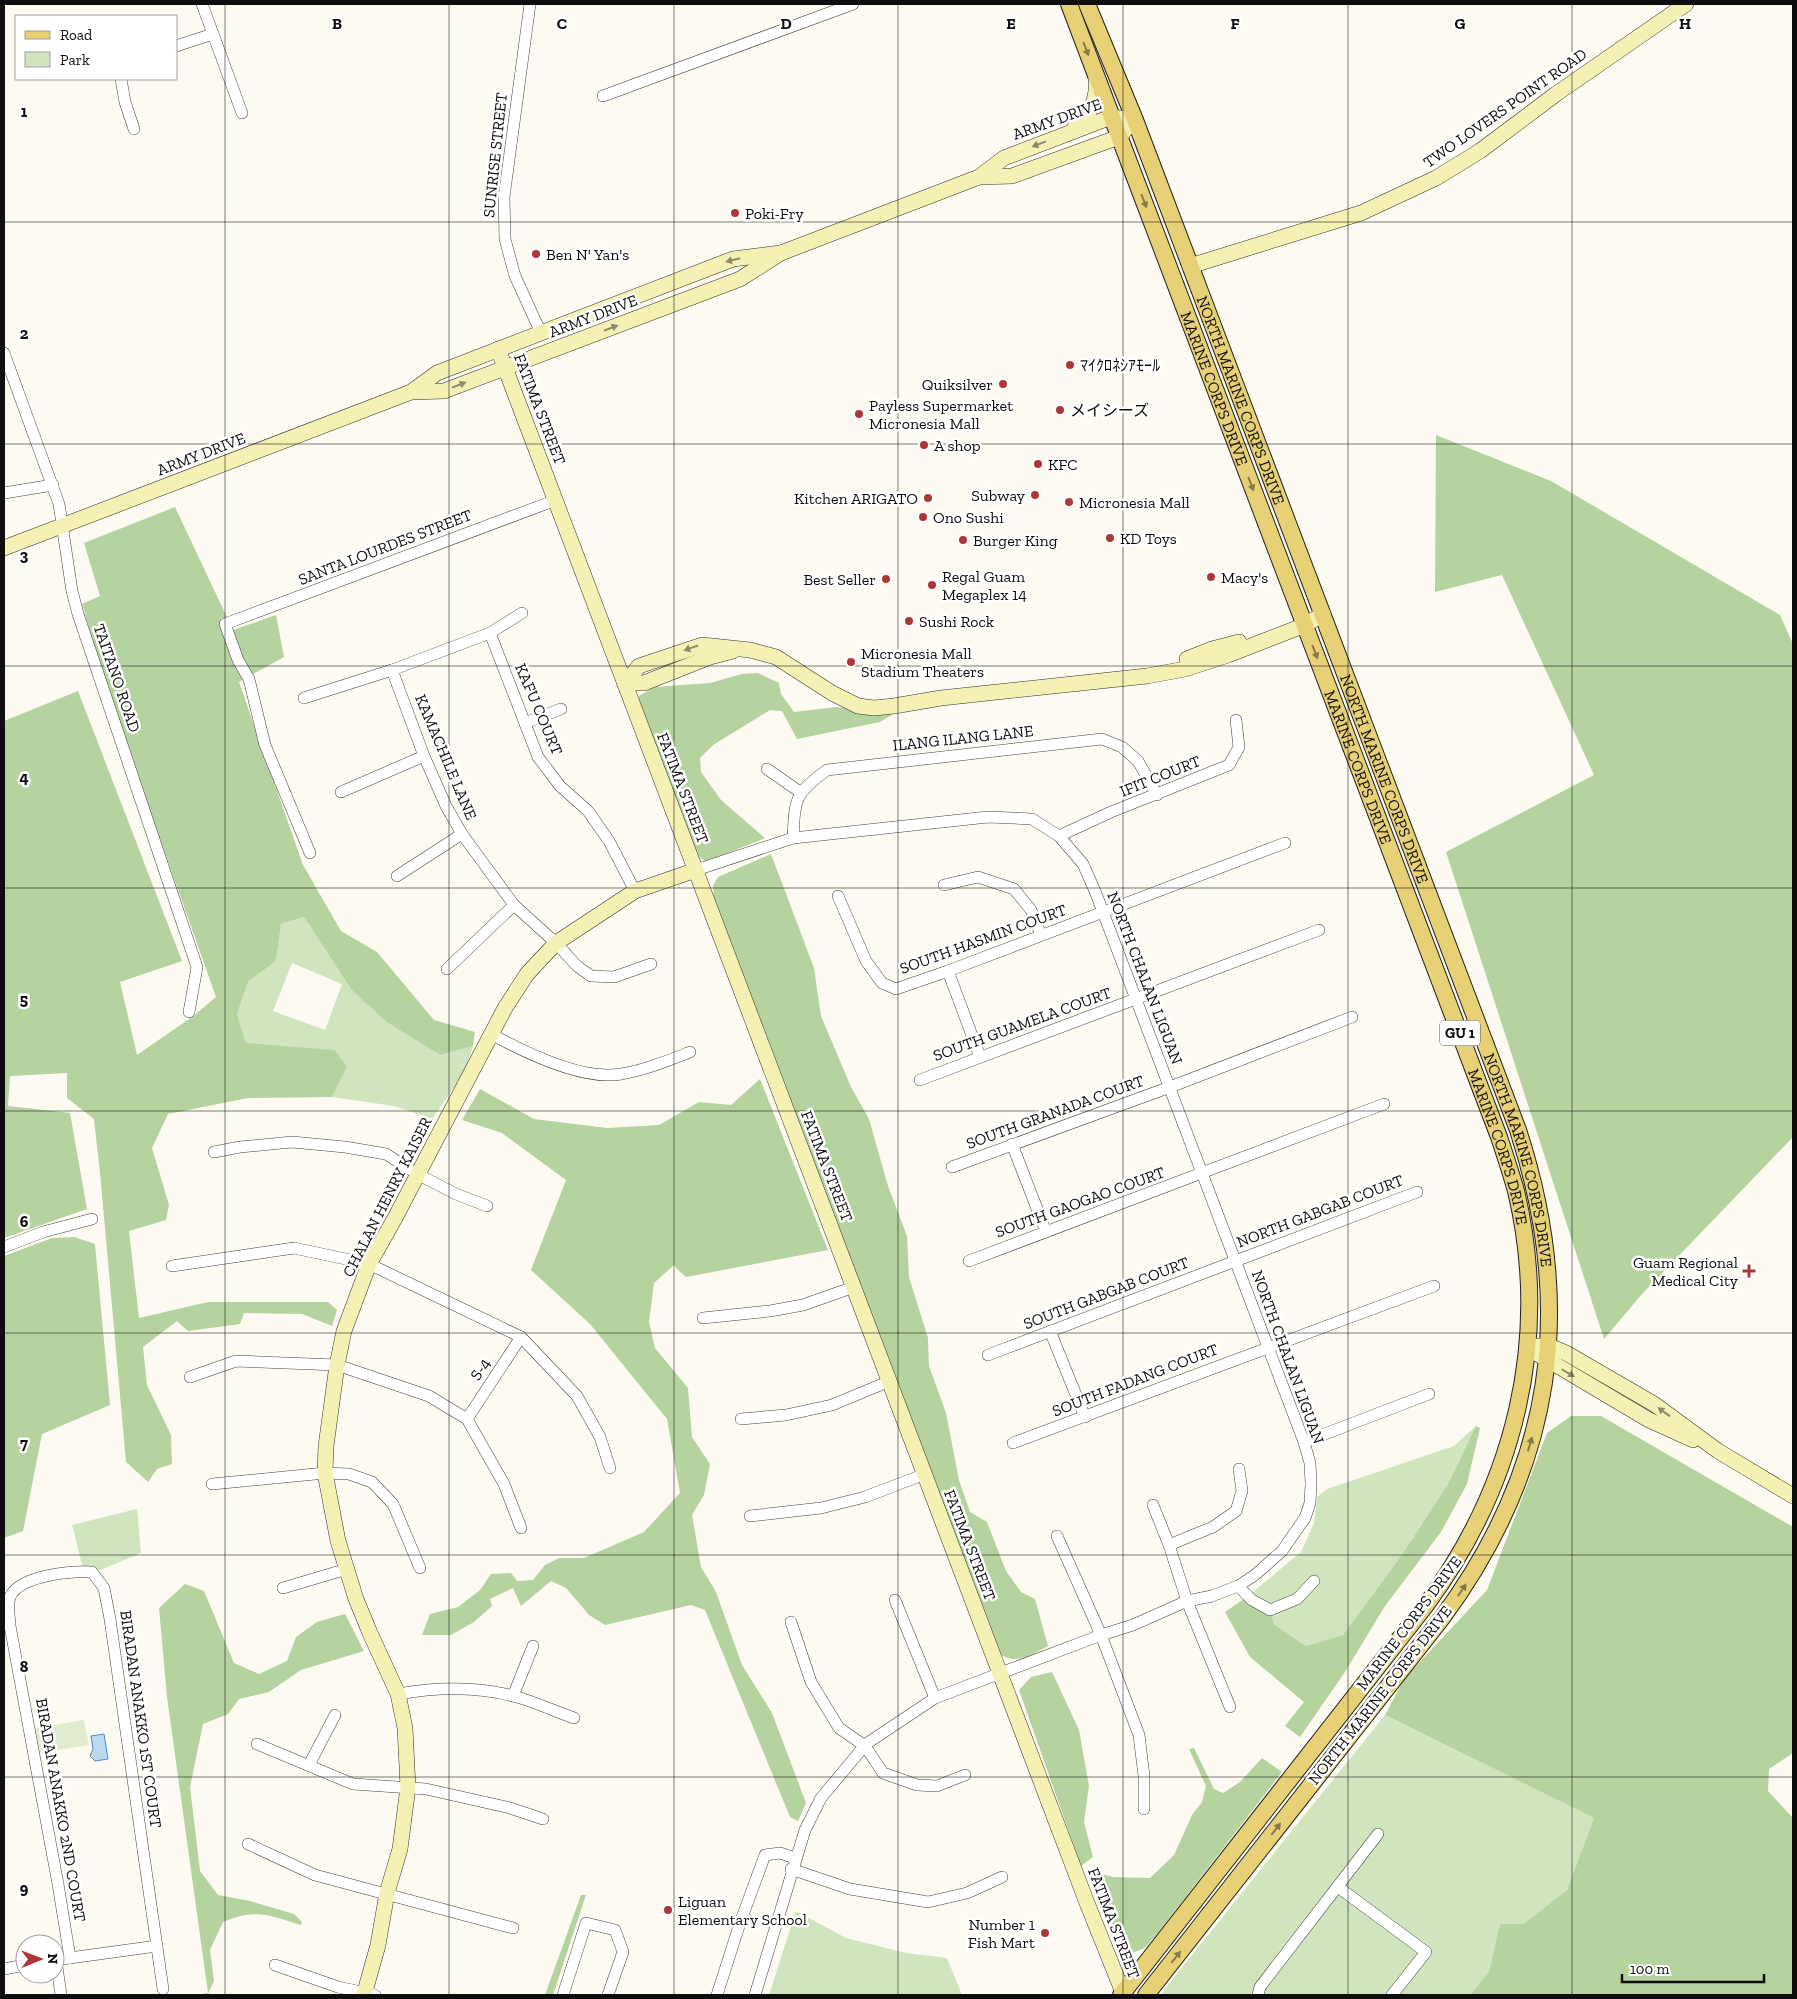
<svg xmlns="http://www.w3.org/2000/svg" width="1797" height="1999" font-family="'Zilla Slab','Noto Sans JP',serif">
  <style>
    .green { fill: #d0e4be; fill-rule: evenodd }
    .forest { fill: #b4d39f }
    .pitch { fill: #e1eccf }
    .water { fill: #bbdaef; stroke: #4b8bbd }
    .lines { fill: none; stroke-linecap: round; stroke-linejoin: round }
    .street-casing { stroke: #414141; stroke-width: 12 }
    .secondary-casing { stroke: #303030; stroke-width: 16 }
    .primary-casing { stroke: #1f1f1f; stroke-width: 18 }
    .street { stroke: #fff; stroke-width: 11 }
    .secondary { stroke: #f5f0b4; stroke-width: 15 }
    .primary { stroke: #e8d076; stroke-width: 16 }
    .oneway { fill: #867947 }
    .oneway2 { fill: #8d8a69 }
    .grid { fill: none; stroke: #0e0e0e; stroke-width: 1; stroke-opacity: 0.55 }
    .poi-dot { fill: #ad3738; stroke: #fff; stroke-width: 2 }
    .labels { text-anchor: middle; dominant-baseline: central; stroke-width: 5; stroke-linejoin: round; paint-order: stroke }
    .shield { fill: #fff; stroke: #565656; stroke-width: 1 }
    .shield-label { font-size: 15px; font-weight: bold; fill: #0e0e0e }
    .street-label { font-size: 16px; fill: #0e0e0e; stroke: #fff }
    .poi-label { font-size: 16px; fill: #0e0e0e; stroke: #fff; text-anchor: start }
    .grid-label { font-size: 16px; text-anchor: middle; font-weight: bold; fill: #0e0e0e; stroke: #fff; stroke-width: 5; stroke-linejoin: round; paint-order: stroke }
  </style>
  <rect width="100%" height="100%" fill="#fdfbf1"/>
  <g class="green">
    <path d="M304 917 351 989 440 1055 473 1046 465 1072 432 1119 394 1106 332 1097 347 1067 278 1047 246 1044 237 1014 248 982 276 961 281 924ZM292 963 342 984 325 1030 273 1011Z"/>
    <path d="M1476 1426 1448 1484 1401 1556 1343 1635 1306 1646 1274 1624 1270 1610 1248 1596 1301 1552 1314 1523 1317 1497 1327 1489 1454 1446Z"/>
    <path d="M137 1509 141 1553 98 1571 83 1568 72 1525Z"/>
    <path d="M1385 1715 1594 1818 1567 1890 1524 1925H1500L1489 1973 1470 1995H1162L1164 1990Z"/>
    <path d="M796 1911 846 1938 906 1953 947 1958 962 1995H769Z"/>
  </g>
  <g class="forest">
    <path d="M1436 435 1551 481 1780 615 1793 644V1137L1642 1294 1604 1339 1446 852 1594 775 1502 575 1435 592Z"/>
    <path d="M175 507 233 630 276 615 284 657 239 682 303 865 341 931 377 952 434 1020 475 1032 473 1046 440 1055 387 1022 351 989 304 917 281 924 276 961 248 982 237 1014 246 1043 335 1050 347 1067 332 1097 248 1098 168 1114 152 1148 169 1205 166 1220 129 1231 139 1318 208 1302H328L337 1310 332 1326 302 1314 244 1313 240 1324 188 1331 177 1321 143 1347 147 1385 171 1435 172 1464 157 1469 148 1482 126 1462 100 1173 94 1119 67 1098V1073L10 1076 8 1106 70 1113 87 1209 4 1238V721L78 691 182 961 120 982 137 1055 192 1017 216 997 109 695 82 604 100 596 84 543Z"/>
    <path d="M758 673 779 683 781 694 794 712 836 707 893 714 880 722 797 739 782 711 770 710 713 745 700 758 701 772 721 800 765 838 706 862 696 854 639 703V696L654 687 710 683 742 674Z"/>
    <path d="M771 854 814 968 821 1016 851 1087 869 1119 888 1186 907 1236 909 1277 928 1338 929 1366 946 1413 959 1480 970 1512 987 1522 1006 1571 1021 1592 1035 1599 1048 1646C1031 1655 1016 1666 998 1653L714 902 713 886 718 877Z"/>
    <path d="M760 1079 828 1250 686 1277 678 1270 674 1265 654 1283 649 1322 655 1348 688 1388 692 1437 710 1464 704 1495 692 1515 701 1567 716 1592 742 1665 772 1713 806 1803 798 1821 790 1817 705 1610 691 1605 605 1625 589 1615 566 1588 551 1581 521 1606 513 1588 490 1599 492 1606 474 1622 451 1635H422L430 1614 458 1607 480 1590 491 1574 511 1573 517 1581 533 1580 545 1565 559 1558H584L644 1532 680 1493 667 1419 590 1324 531 1270 566 1180 502 1133 462 1120 480 1089 534 1119 607 1128 659 1125 699 1102 731 1105Z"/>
    <path d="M74 1237 95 1244 110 1405 42 1434 23 1531 4 1538V1256L52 1238Z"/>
    <path d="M1571 1416H1601L1793 1527V1753L1769 1769 1768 1791 1793 1818V1995H1470L1489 1972 1500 1924H1524L1567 1890 1594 1818 1385 1715 1404 1679 1487 1590 1547 1433Z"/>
    <path d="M1476 1426 1480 1428 1467 1484 1441 1532 1385 1606 1345 1672 1300 1737 1285 1726 1304 1702 1250 1657 1225 1612 1248 1596 1270 1610 1274 1624 1306 1646 1343 1635 1401 1556 1448 1484Z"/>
    <path d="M185 1584 204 1591 234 1663 259 1674 287 1661 296 1637 317 1622 345 1614 364 1651 301 1670 269 1692 239 1699 228 1714 203 1724 190 1787 200 1871 218 1895 250 1901 294 1914 302 1922 301 1925C270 1915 254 1908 223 1922L210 1950 214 1981 208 1993 212 1995H197L208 1993 167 1697 159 1608Z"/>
    <path d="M1052 1672 1079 1730 1089 1786 1084 1822 1093 1857 1081 1866 1019 1690 1031 1677Z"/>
    <path d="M1194 1748 1214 1789 1223 1793 1240 1782 1262 1758 1282 1772 1157 1934 1145 1948 1124 1956 1092 1884 1098 1873 1113 1877 1150 1878 1174 1855 1192 1815 1202 1802 1206 1786 1189 1749Z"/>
    <path d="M581 1895H586L553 1995H545Z"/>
  </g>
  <path class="pitch" d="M84 1720 89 1745 39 1753 34 1728Z"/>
  <path class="water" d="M104 1734 108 1759 95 1761 90 1756 93 1749 91 1736Z"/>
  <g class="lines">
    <g class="street-casing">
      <g id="street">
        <path d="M202 4 242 113"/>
        <path d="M530 4 504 197 505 239 515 276 541 333"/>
        <path d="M176 46 213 34"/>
        <path d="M121 79 125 102 134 129"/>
        <path d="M603 96 853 4"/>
        <path d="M4 353 59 504 72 591 78 614 197 967 189 1012"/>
        <path d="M4 493 53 485"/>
        <path d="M490 633 538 757 560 786 588 811 609 841 635 891"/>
        <path d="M392 670 424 756 446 806 462 834 514 905 556 943 577 966 591 976 614 977 651 964"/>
        <path d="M304 698 392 670 490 633 522 613"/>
        <path d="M525 723 561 709"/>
        <path d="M767 769 800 792"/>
        <path d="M341 792 424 756"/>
        <path d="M1059 836 1111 812 1229 765 1239 747 1236 720"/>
        <path d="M793 838C795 799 794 794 827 770L1102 739 1122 747 1138 761 1157 795"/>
        <path d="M310 853 265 745 249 679 238 660 225 624 556 500"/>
        <path d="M696 870 793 838 988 817 1032 819 1059 836 1083 864 1095 891 1304 1442 1310 1463 1311 1484 1310 1503 1305 1518 1282 1551 1255 1575 1238 1586 1212 1596 1187 1601 1133 1625 1101 1635 935 1698 866 1744 821 1798 805 1830 755 1995"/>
        <path d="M397 876 462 834"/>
        <path d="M944 885 978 877 1014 889 1031 910 1041 935"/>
        <path d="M838 896 866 961 882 983 896 989 948 971 1285 843"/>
        <path d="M447 969 514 905"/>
        <path d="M948 971 980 1057"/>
        <path d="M491 1034C524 1052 583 1081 621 1074 645 1070 667 1061 690 1052"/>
        <path d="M920 1080 1319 930"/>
        <path d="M1012 1144 1046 1232"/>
        <path d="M214 1152 240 1147 292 1142 345 1147 386 1154 417 1174 456 1194 487 1206"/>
        <path d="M952 1167 1170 1087 1352 1017"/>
        <path d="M4 1247 43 1232 92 1219"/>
        <path d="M969 1261 1384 1104"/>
        <path d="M172 1266 294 1248 369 1264 521 1337 577 1396 600 1437 610 1468"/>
        <path d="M703 1318 770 1311 803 1305 854 1287"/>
        <path d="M1050 1331 1085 1417"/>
        <path d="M988 1355 1417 1192"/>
        <path d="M190 1377 236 1361 337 1365 429 1396 467 1419 504 1484 521 1528"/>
        <path d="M467 1419 521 1337"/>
        <path d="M741 1419 786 1415 832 1405 890 1381"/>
        <path d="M1304 1442 1429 1394"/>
        <path d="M1013 1443 1434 1286"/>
        <path d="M212 1484 325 1473 349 1474 372 1482 393 1504 420 1568"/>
        <path d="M1153 1505 1169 1545 1187 1601 1230 1707"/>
        <path d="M750 1516 821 1508 865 1497 925 1474"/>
        <path d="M1057 1536 1101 1635 1139 1735 1144 1776V1809"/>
        <path d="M1169 1545 1213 1527 1236 1511 1242 1491 1239 1469"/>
        <path d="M1238 1586 1252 1600 1270 1610 1297 1599 1314 1581"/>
        <path d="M283 1588 347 1569"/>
        <path d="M895 1600 935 1698"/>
        <path d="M791 1622 811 1682 839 1728 865 1746 883 1773 917 1785 937 1786 965 1775"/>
        <path d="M398 1694C437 1687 475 1686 513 1696 533 1701 554 1711 574 1718"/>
        <path d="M513 1696 533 1646"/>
        <path d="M257 1744 353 1784 426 1789 510 1808 543 1819"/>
        <path d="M309 1765 335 1715"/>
        <path d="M248 1844 315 1875 513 1928"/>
        <path d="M791 1869 850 1889 928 1902 967 1893 1002 1877"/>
        <path d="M1338 1887 1426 1952 1392 1995"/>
        <path d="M70 1958 58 1884 10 1626C10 1617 6 1604 11 1595 23 1575 71 1571 92 1572L104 1588 110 1619 163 1989"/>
        <path d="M55 1960 157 1946"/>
        <path d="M56 1960 61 1995"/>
        <path d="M275 1965 338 1987 375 1995"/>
        <path d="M4 1969 25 1965"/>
        <path d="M563 1995 586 1923 615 1930 623 1952 608 1995"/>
        <path d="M717 1995 740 1923 765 1855 780 1853 795 1858"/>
        <path d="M1258 1995 1260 1987 1378 1834"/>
      </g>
    </g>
    <g class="secondary-casing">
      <g id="secondary">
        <path d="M1075 127C1091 116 1098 97 1096 78"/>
        <path d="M979 177 1012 176 1119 137 1127 128"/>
        <path d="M1190 266 1361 213 1436 178 1480 151 1556 94 1686 4"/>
        <path d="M498 349 1087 1903 1124 1995"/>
        <path d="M411 392 444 391 740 279 781 253 979 177 1004 158 1111 117 1135 120"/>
        <path d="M4 548 411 392 437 373 733 259 781 253"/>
        <path d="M1187 659 1212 649 1239 642"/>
        <path d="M625 683 639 666 702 645 750 650 776 657 832 693 858 706 874 708 894 706 941 698 1147 676 1185 669 1228 655 1305 625 1323 614"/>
        <path d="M625 683H644L710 657 733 651"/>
        <path d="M1528 1346H1549L1566 1353 1654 1404 1718 1451 1793 1496"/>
        <path d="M1536 1353 1649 1420 1693 1440"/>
        <path d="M364 1995 378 1945 387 1893 400 1849 408 1787 405 1728 398 1694 370 1633 356 1599 338 1541 325 1473 326 1446 337 1365 344 1331 369 1264 395 1218 505 1008 527 974 556 943 635 891 696 870"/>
      </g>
    </g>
    <g class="primary-casing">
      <g id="primary">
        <path id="s1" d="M1069 4 1499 1137C1505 1155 1511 1173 1516 1191 1551 1339 1515 1484 1426 1605L1121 1995"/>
        <path id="s2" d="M1087 4 1135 120 1518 1130C1576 1308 1554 1466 1442 1618L1146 1995"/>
      </g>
    </g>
    <use href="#street" class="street"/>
    <use href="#secondary" class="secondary"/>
    <use href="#primary" class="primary"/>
  </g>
  <defs><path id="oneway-solid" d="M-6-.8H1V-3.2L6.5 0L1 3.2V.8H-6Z" transform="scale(1.25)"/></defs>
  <g class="oneway">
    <use href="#oneway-solid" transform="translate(1086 49) rotate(69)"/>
    <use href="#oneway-solid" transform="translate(1144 201) rotate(69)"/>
    <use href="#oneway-solid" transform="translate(1251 484) rotate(69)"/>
    <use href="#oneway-solid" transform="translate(1315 652) rotate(69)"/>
    <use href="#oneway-solid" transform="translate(1530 1444) rotate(-74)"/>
    <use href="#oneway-solid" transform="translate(1462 1590) rotate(-56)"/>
    <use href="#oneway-solid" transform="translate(1276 1829) rotate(-52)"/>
    <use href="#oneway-solid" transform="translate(1176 1957) rotate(-52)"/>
  </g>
  <g class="oneway2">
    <use href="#oneway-solid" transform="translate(1039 144) rotate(159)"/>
    <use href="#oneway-solid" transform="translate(733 260) rotate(166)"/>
    <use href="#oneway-solid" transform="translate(611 328) rotate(-21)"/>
    <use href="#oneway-solid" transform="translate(459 385) rotate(-21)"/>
    <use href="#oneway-solid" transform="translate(691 648) rotate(161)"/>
    <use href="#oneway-solid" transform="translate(1568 1373) rotate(30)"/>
    <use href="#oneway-solid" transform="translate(1664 1412) rotate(-144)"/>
  </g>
  <path class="grid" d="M225 4V1995M449 4V1995M674 4V1995M898 4V1995M1123 4V1995M1348 4V1995M1572 4V1995M4 222H1793M4 444H1793M4 666H1793M4 888H1793M4 1111H1793M4 1333H1793M4 1555H1793M4 1777H1793"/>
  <g class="poi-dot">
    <circle cx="735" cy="213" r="5"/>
    <circle cx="536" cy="254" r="5"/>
    <circle cx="1070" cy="365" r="5"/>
    <circle cx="1003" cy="384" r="5"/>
    <circle cx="1060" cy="410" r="5"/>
    <circle cx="859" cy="414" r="5"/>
    <circle cx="924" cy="445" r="5"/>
    <circle cx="1038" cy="464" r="5"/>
    <circle cx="1035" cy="495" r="5"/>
    <circle cx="928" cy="498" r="5"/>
    <circle cx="1069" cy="502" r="5"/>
    <circle cx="923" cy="517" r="5"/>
    <circle cx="1110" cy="538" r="5"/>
    <circle cx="963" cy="540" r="5"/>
    <circle cx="1211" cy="577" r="5"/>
    <circle cx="886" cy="579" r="5"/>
    <circle cx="932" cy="585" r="5"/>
    <circle cx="909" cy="621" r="5"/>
    <circle cx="851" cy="662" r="5"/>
    <path d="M1746.5 1263.5h5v5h5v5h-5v5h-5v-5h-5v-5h5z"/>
    <circle cx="668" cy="1910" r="5"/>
    <circle cx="1045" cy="1933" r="5"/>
  </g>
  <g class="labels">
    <rect class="shield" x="1440" y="1020.5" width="40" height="25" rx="4"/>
    <g class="shield-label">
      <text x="1460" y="1033">GU 1</text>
    </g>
    <g class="street-label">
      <text transform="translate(1505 108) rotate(-35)">TWO LOVERS POINT ROAD</text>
      <text transform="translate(1057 119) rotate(-20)">ARMY DRIVE</text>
      <text transform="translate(495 155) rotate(-84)">SUNRISE STREET</text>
      <text transform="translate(593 316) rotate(-21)">ARMY DRIVE</text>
      <text stroke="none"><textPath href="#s1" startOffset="411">MARINE CORPS DRIVE</textPath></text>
      <text stroke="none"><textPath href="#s2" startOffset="425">NORTH MARINE CORPS DRIVE</textPath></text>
      <text transform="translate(540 409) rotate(69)">FATIMA STREET</text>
      <text transform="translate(201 454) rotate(-21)">ARMY DRIVE</text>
      <text transform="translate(385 547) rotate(-21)">SANTA LOURDES STREET</text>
      <text transform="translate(117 678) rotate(71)">TAITANO ROAD</text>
      <text transform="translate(539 709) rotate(67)">KAFU COURT</text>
      <text transform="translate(963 738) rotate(-6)">ILANG ILANG LANE</text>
      <text transform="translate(446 757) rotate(67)">KAMACHILE LANE</text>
      <text stroke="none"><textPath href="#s1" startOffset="816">MARINE CORPS DRIVE</textPath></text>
      <text transform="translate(1160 776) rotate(-22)">IFIT COURT</text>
      <text stroke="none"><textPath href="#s2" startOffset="830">NORTH MARINE CORPS DRIVE</textPath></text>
      <text transform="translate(683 788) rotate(69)">FATIMA STREET</text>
      <text transform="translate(983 939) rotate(-20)">SOUTH HASMIN COURT</text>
      <text transform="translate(1145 978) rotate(69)">NORTH CHALAN LIGUAN</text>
      <text transform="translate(1022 1024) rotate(-20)">SOUTH GUAMELA COURT</text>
      <text transform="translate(1055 1112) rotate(-20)">SOUTH GRANADA COURT</text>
      <text stroke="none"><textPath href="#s1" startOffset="1221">MARINE CORPS DRIVE</textPath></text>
      <text stroke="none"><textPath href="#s2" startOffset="1235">NORTH MARINE CORPS DRIVE</textPath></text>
      <text transform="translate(827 1166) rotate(69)">FATIMA STREET</text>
      <text transform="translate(387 1197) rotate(-63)">CHALAN HENRY KAISER</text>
      <text transform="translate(1080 1202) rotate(-20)">SOUTH GAOGAO COURT</text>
      <text transform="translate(1320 1211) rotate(-21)">NORTH GABGAB COURT</text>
      <text transform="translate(1106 1293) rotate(-21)">SOUTH GABGAB COURT</text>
      <text transform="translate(1288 1357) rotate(70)">NORTH CHALAN LIGUAN</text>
      <text transform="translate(480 1369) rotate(-57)">S-4</text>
      <text transform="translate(1135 1380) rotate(-21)">SOUTH FADANG COURT</text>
      <text transform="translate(970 1545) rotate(69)">FATIMA STREET</text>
      <text transform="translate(1409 1623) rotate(-53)">MARINE CORPS DRIVE</text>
      <text transform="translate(1380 1695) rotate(-52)">NORTH MARINE CORPS DRIVE</text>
      <text transform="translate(141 1719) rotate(82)">BIRADAN ANAKKO 1ST COURT</text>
      <text transform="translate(61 1810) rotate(80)">BIRADAN ANAKKO 2ND COURT</text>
      <text transform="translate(1114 1923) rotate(69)">FATIMA STREET</text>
    </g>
    <g class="poi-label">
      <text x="745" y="213">Poki-Fry</text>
      <text x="546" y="254">Ben N' Yan's</text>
      <text x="1080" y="365">ﾏｲｸﾛﾈｼｱﾓｰﾙ</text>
      <text x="993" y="384" text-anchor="end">Quiksilver</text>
      <text x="869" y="405">Payless Supermarket<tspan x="869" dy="18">Micronesia Mall</tspan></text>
      <text x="1070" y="410">メイシーズ</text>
      <text x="934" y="445">A shop</text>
      <text x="1048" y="464">KFC</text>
      <text x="1025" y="495" text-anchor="end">Subway</text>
      <text x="918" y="498" text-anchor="end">Kitchen ARIGATO</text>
      <text x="1079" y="502">Micronesia Mall</text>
      <text x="933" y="517">Ono Sushi</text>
      <text x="1120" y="538">KD Toys</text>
      <text x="973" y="540">Burger King</text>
      <text x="942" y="576">Regal Guam<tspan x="942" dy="18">Megaplex 14</tspan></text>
      <text x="1221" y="577">Macy's</text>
      <text x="876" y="579" text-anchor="end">Best Seller</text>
      <text x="919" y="621">Sushi Rock</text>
      <text x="861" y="653">Micronesia Mall<tspan x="861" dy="18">Stadium Theaters</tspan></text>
      <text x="1738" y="1262" text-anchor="end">Guam Regional<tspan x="1738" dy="18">Medical City</tspan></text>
      <text x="678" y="1901">Liguan<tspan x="678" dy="18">Elementary School</tspan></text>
      <text x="1035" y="1924" text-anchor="end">Number 1<tspan x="1035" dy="18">Fish Mart</tspan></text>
    </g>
  </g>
  <g class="grid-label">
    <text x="337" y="29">B</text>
    <text x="562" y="29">C</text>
    <text x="786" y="29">D</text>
    <text x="1011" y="29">E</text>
    <text x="1235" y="29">F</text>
    <text x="1460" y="29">G</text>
    <text x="1685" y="29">H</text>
    <text x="24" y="117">1</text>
    <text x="24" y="339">2</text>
    <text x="24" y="561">3</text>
    <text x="24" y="783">4</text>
    <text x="24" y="1005">5</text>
    <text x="24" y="1227">6</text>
    <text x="24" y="1449">7</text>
    <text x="24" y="1672">8</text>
    <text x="24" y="1894">9</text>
  </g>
  <rect width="1797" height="1999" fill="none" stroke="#0e0e0e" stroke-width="10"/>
  <rect x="15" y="15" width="162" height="65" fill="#ffffff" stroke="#9f9f9f"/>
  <rect x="25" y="31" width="25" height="8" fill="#e8d076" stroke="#9f9f9f"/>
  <text x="60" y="40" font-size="15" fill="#0e0e0e">Road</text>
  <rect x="25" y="52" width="25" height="15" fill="#d0e4be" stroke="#9f9f9f"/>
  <text x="60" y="65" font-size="15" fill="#0e0e0e">Park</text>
  <g transform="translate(40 1959) rotate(89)"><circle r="24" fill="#ffffff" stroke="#9f9f9f"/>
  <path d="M0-4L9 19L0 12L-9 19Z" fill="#ad3738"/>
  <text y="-8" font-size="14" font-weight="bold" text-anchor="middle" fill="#0e0e0e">N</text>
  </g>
  <path d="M1622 1974v8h142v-8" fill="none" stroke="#0e0e0e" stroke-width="2.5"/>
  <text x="1630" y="1974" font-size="15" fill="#0e0e0e" stroke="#ffffff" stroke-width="4" paint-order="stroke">100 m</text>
</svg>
